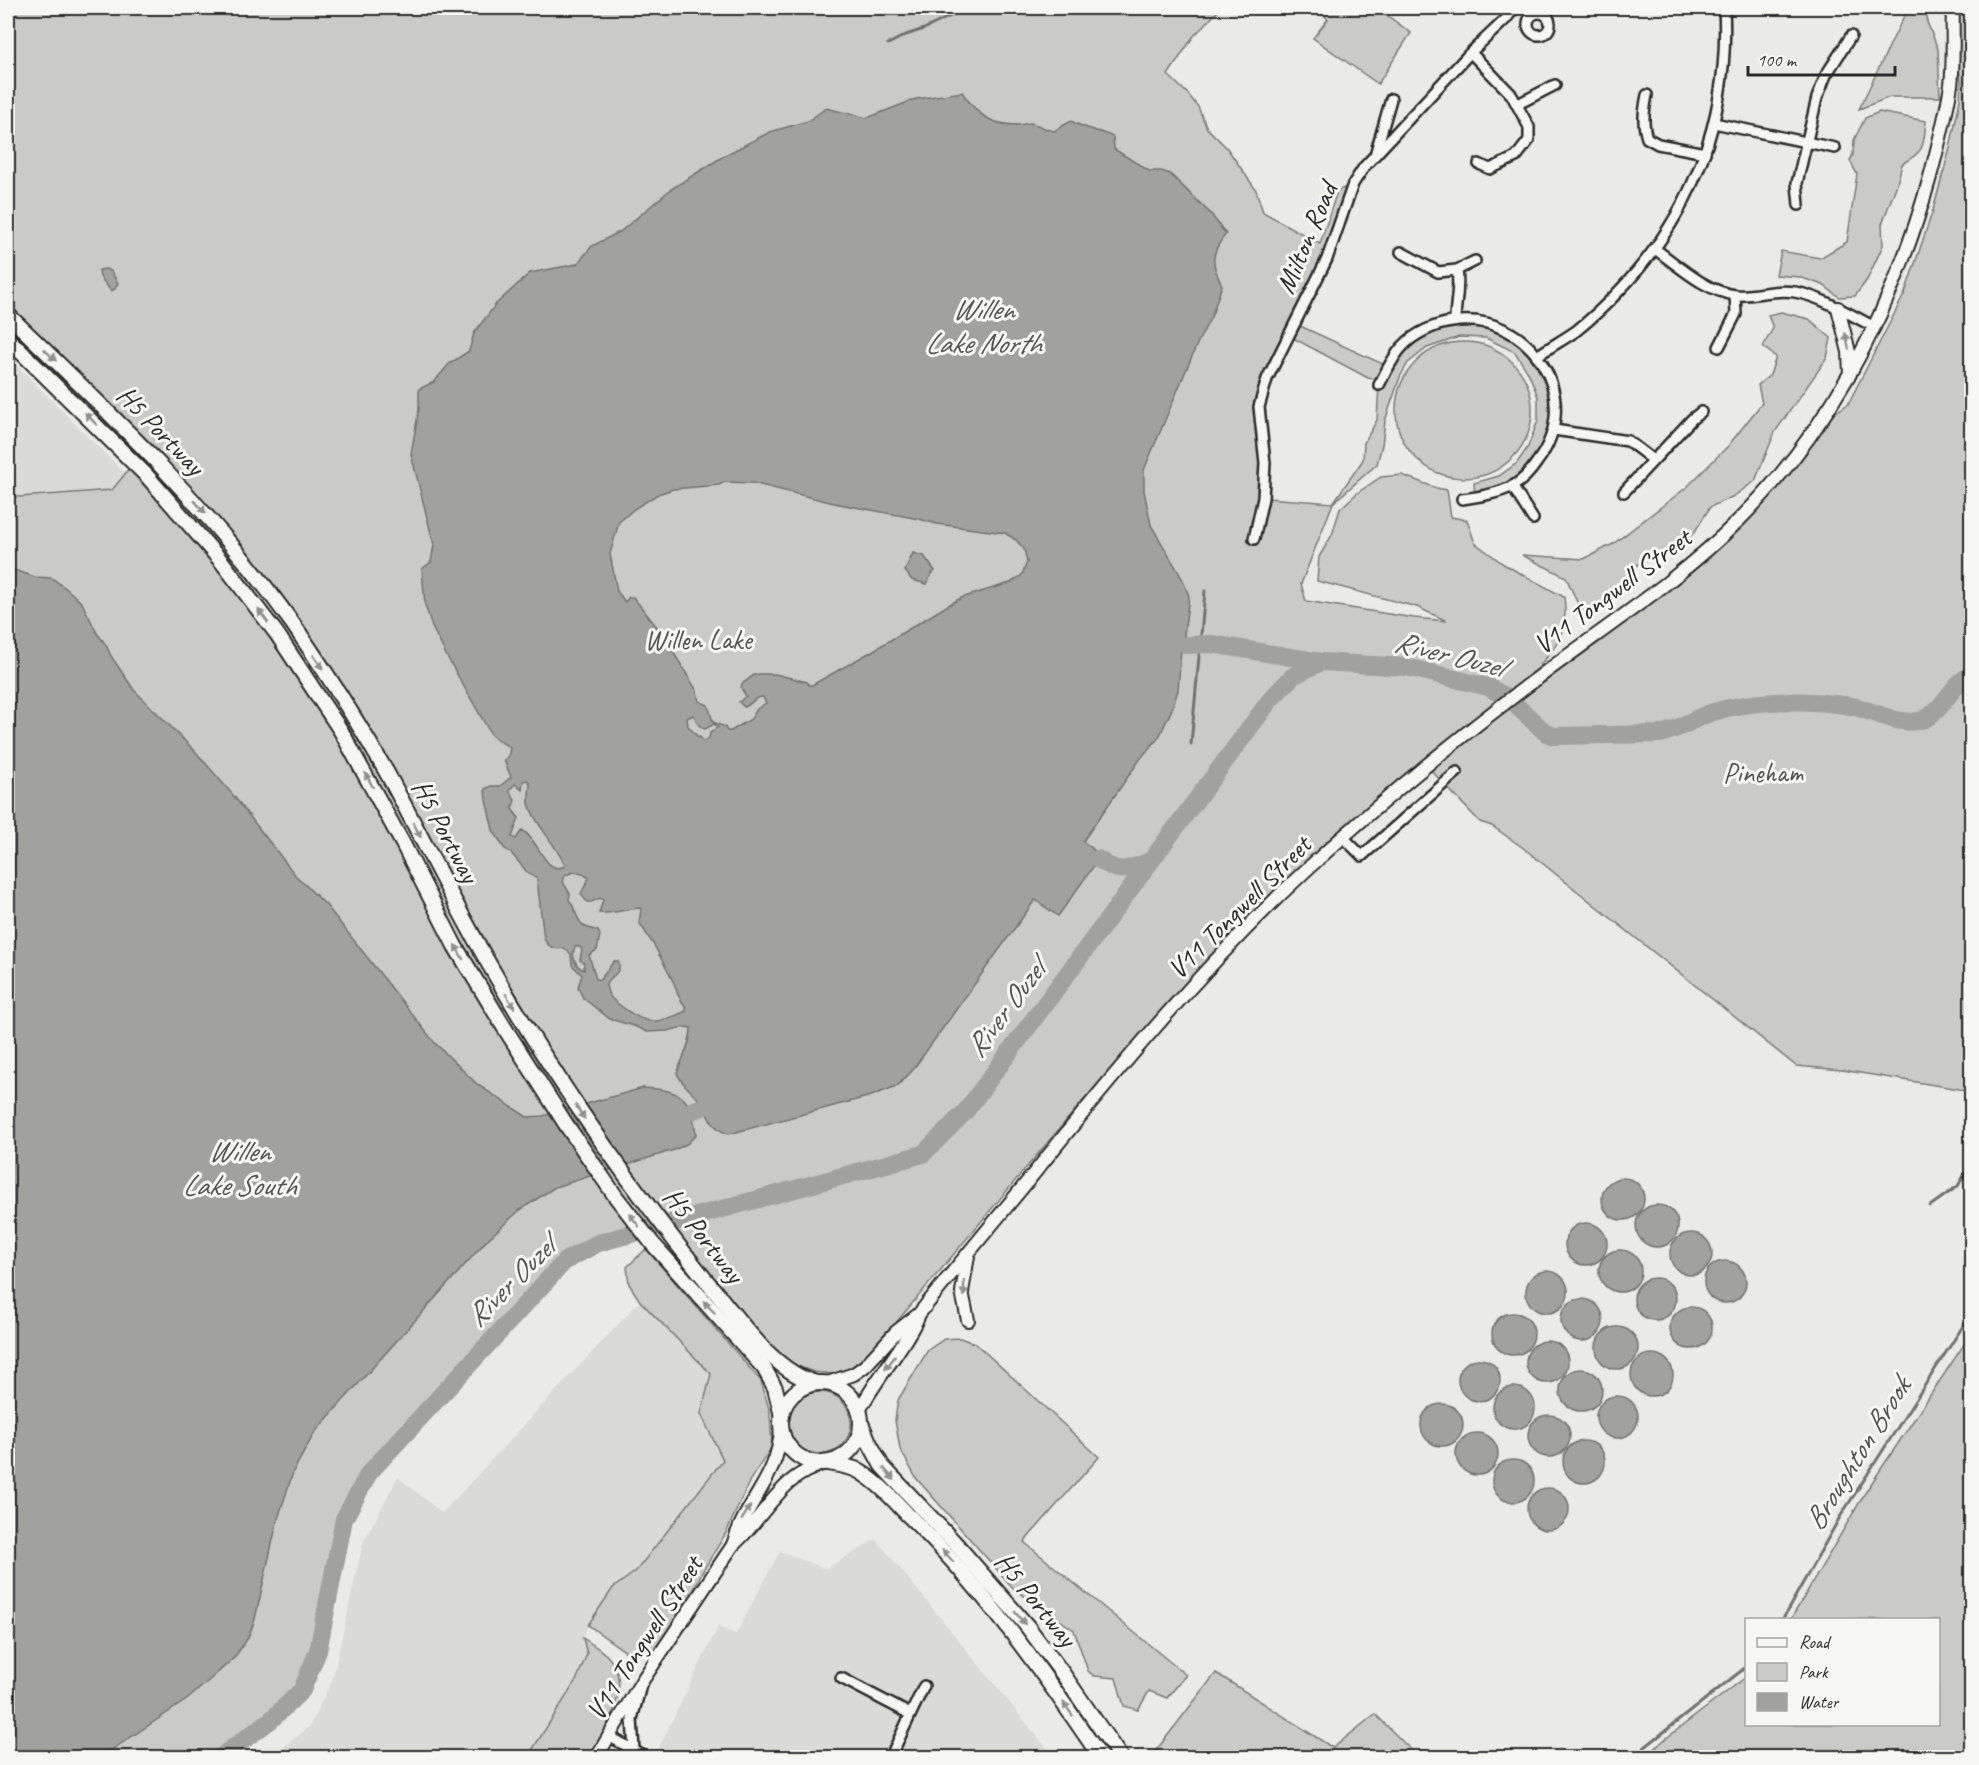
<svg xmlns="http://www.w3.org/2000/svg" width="1979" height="1765" font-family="Caveat,sans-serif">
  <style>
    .built { fill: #dadad6 }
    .green { fill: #cacac7; stroke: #7a7a79; stroke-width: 1.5 }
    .water { fill: #a1a19e; stroke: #727270; stroke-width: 1.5; fill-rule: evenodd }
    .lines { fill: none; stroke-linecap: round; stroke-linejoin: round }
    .stream { stroke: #727270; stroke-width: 3 }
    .river { stroke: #a1a19e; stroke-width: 18 }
    .street-casing { stroke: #2b2b2b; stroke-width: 14 }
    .secondary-casing { stroke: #2b2b2b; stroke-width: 16 }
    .primary-casing { stroke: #2b2b2b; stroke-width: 18 }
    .street { stroke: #f6f6f2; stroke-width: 9 }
    .secondary { stroke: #f6f6f2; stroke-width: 12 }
    .primary { stroke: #f6f6f2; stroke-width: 14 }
    .oneway { fill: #90908e }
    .labels { text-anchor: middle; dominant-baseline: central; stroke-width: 6; stroke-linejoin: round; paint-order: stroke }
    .street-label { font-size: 28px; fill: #2b2b2b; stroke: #f6f6f2 }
    .park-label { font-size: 28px; fill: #535352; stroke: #f6f6f2 }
    .water-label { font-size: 30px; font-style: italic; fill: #545453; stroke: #f6f6f2 }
  </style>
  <rect width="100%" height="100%" fill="#eaeae6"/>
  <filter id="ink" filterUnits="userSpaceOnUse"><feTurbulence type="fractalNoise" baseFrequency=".0167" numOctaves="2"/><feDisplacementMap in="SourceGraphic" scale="12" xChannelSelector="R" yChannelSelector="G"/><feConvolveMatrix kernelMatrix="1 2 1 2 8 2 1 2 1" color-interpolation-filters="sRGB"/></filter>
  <g filter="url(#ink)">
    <g class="built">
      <path d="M8 357 125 474 112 490 20 497 8 495Z"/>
      <path d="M640 1301 711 1374 701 1414 723 1460 636 1571 613 1588 588 1625 583 1638 587 1653 576 1681 527 1757 271 1758 310 1726 333 1678 363 1543 398 1477 442 1513Z"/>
      <path d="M876 1539 1054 1757 654 1758 718 1627 736 1634 780 1551 826 1569Z"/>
    </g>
    <g class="green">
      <path d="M8 8H1221L1193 37 1168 75 1188 94 1198 107 1207 128 1227 148 1256 190 1263 212 1320 244 1337 191 1353 184 1327 259 1291 328 1259 407 1267 498 1333 503 1363 460 1364 443 1377 420 1379 385 1403 346 1429 329 1471 321 1527 343 1554 395 1547 447 1512 486 1475 497 1474 483 1499 476 1517 463 1528 447 1538 420V397L1529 374 1515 352 1486 338 1459 337 1427 348 1408 363 1400 377 1385 421 1382 445 1377 464 1333 503 1301 584 1306 601 1414 618 1447 621 1417 607 1317 581 1319 557 1332 535 1340 509 1357 493 1381 477 1402 475 1436 488 1447 490 1451 517 1467 520 1475 543 1505 565 1564 597C1568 625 1560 644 1540 665L1545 673 1710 548 1820 423 1848 404 1905 293 1933 210 1950 148 1960 100 1961 80 1952 34 1953 8H1971V1094L1959 1089 1842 1070 1796 1066 1522 847 1492 826 1480 822 1426 765 1405 782 1401 778C1314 853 1232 934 1155 1019 1057 1127 966 1242 870 1353L854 1368 834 1374 814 1372 774 1358 662 1224 598 1243 565 1261 369 1473 344 1519 318 1651 302 1690 271 1720 219 1757 8 1758V495L20 497 112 490 125 474 143 446 8 315Z"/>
      <path d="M1315 8H1377L1411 33 1378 84 1313 38 1328 19Z"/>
      <path d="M1901 8H1927V22L1938 49 1940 97H1890L1859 109 1904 16Z"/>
      <path d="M1879 112 1926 121C1923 147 1926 150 1902 164L1897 184 1882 224 1883 245 1867 280 1855 296 1839 297 1823 285 1799 277 1776 275 1781 251 1820 258 1847 242 1857 174 1850 161 1853 154 1854 140 1865 118Z"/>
      <path d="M1781 312 1809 319 1831 338 1827 358 1775 432 1755 481 1734 496 1710 507 1694 533 1668 554 1639 563 1595 613 1589 616 1577 602 1566 577 1522 555 1584 559 1613 544 1687 487 1728 446 1762 403 1758 385 1770 375 1776 357 1763 347 1773 328 1768 315Z"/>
      <path d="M1298 325 1385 365C1381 373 1378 381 1368 378L1293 338Z"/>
      <circle cx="1464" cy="410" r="68"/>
      <path d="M646 1249 761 1381 770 1412 772 1447 750 1480 726 1533 701 1574 687 1605 656 1649 638 1655 626 1652 588 1625 613 1588 636 1571 723 1460 701 1414 711 1374 640 1301 629 1284 627 1267Z"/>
      <path d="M1971 1330V1757H1646L1664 1740 1746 1677V1724H1938V1620L1791 1619 1865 1493 1969 1337Z"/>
      <path d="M960 1338 976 1344 1099 1457 1024 1542 1186 1675 1167 1698 1149 1691 1138 1710 1124 1706 1116 1678 1094 1676 1088 1671 1074 1630 1014 1589 916 1478 900 1449 895 1420 898 1400 928 1350 944 1339Z"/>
      <circle cx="820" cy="1423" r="31"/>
      <path d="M583 1638C591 1644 603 1650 609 1658 634 1687 605 1731 589 1757L527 1758 576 1681 587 1654Z"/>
      <path d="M1216 1673 1333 1748 1375 1714 1414 1753 1422 1757H1151Z"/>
    </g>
    <g class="water">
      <path d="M962 92C977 114 989 125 1017 125 1022 125 1027 123 1031 123 1037 124 1047 130 1054 131L1071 121C1084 129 1099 130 1113 137L1114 149 1149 171H1161L1170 174 1210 213 1226 234C1210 253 1211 264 1222 285L1212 315 1198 342 1144 470V491L1151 525 1182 578 1189 596 1183 643 1187 645 1181 650 1178 690 1172 709 1159 737 1141 758 1083 841 1101 856 1058 916 1035 900 912 1071 897 1086 871 1096 729 1134C711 1129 708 1113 698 1099 691 1090 681 1084 677 1073 682 1059 691 1043 691 1028L684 1027 667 1031 647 1032 634 1026 610 1019 583 998 578 987 582 975 572 965 571 954 564 948C555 950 548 947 544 939L537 879 527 872 512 854 504 848 493 830 486 800 485 789 491 786H500L511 777 504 760 508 757 510 748 492 736 446 655 432 627 425 605 422 569 431 562 434 545 411 454 419 409V389L434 382 449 364 469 351 474 333 496 304 530 273 577 264 592 246 621 231 671 189 727 154 770 132 808 121 826 108 867 118 916 99ZM725 482 752 483 834 503 919 519 937 524 1005 533 1016 540 1024 549 1027 562 1022 575 1010 583 961 598 950 604 869 653 812 685H809L807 682 775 674H759L754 675 742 684 741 688 746 696 739 702 744 707C752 705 754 696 763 697L766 703 757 709 751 719 731 731H727L725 727 713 722 708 705 699 701 697 691 661 632 633 597H629L625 602 617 591 610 554 619 522 634 509 658 494 673 489 719 485ZM693 715C698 720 696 726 705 729L714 724 718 727 710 733 709 738 705 741 702 740 700 737H698L688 726 687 718ZM527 780 530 783C530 789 528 797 529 803 534 824 558 846 565 866 545 877 539 839 522 830L516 839 512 837 519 818 512 809 515 800 510 792V789L515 784 522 790 523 781ZM574 872 583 874 589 878 581 894 587 902H591L600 898 603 900 599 913C611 915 628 908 640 908L641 910 639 922 655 947 674 983 678 995 686 1008V1011C657 1025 647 1026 621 1006 612 1000 607 995 606 984 611 976 623 972 618 961H614L600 980 596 979 589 955 597 950 600 935 598 931C594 929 588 929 584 926 575 919 576 907 569 900L570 894 563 882 565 875ZM575 947H580L582 950 580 960 584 963V970C575 967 571 955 575 947Z"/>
      <path d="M105 269 111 271 118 283 115 289 111 291 100 277 99 270Z"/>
      <path d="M913 553 924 556 935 571 931 575 927 584 912 580 905 571Z"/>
      <path d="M8 568 35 577 52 578 68 590 82 603 97 633 106 645 111 656 134 690 195 751 233 795 296 876 326 905 434 1042 478 1085 527 1117 543 1116 643 1088C681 1090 692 1096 696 1135L687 1144 674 1150 555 1187 520 1210 489 1238 315 1432 293 1472 277 1522 255 1619 248 1638 234 1658 188 1699 101 1757H8Z"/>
      <circle cx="1623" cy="1199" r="21"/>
      <circle cx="1657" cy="1226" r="21"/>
      <circle cx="1586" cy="1244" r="21"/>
      <circle cx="1691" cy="1254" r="21"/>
      <circle cx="1620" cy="1271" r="21"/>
      <circle cx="1725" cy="1282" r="21"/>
      <circle cx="1547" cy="1292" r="21"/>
      <circle cx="1655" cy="1299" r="21"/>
      <circle cx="1582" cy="1320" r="21"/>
      <circle cx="1691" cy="1328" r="21"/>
      <circle cx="1513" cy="1334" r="21"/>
      <circle cx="1617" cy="1348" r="21"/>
      <circle cx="1547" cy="1362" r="21"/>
      <circle cx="1652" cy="1375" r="21"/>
      <circle cx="1479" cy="1380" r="21"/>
      <circle cx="1581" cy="1390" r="21"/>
      <circle cx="1514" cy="1408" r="21"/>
      <circle cx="1617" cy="1417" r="21"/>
      <circle cx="1442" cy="1425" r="21"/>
      <circle cx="1549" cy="1436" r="21"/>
      <circle cx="1477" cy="1454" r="21"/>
      <circle cx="1584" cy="1462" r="21"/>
      <circle cx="1513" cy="1481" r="21"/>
      <circle cx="1548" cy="1509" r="21"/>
    </g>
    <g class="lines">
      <g class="stream">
        <path d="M888 44 906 35 924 29 967 8"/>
        <path d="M1191 744 1205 591"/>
        <path d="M1930 1206 1958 1186 1972 1162"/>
        <path d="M1782 1620 1840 1517 1972 1312"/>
        <path d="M1635 1758 1645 1747 1746 1667"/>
      </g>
      <g class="river">
        <path d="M1187 645 1212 644 1321 662"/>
        <path d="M1098 859C1119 874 1125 871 1148 862"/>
        <path d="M691 1111 703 1107"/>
        <path d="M219 1758 271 1720 302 1690 318 1651 344 1519 369 1473 565 1261 598 1243 923 1154 965 1112 1271 699 1293 676 1321 662 1407 667 1488 687 1508 698 1546 733 1554 736 1660 734C1679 730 1692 719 1710 713 1752 699 1808 699 1851 706 1873 710 1899 727 1922 720 1944 712 1951 682 1972 675"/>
      </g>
      <g class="street-casing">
        <g id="street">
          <circle cx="1539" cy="24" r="11"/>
          <path d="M1471 53 1511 94 1529 127V140L1516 157 1490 169 1479 164"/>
          <path d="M1647 95C1644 110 1642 123 1647 138L1658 144 1705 153"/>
          <path d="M1518 104 1555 85"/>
          <path d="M1714 123 1835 148"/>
          <path d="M1375 155 1391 99"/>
          <path d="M1799 205 1797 183 1817 98 1826 75 1851 36"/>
          <path d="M1655 249C1679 266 1705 291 1735 295 1755 297 1775 288 1795 292 1823 297 1850 315 1875 327"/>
          <path d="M1401 252 1438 272 1457 270 1475 261"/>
          <path d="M1455 321C1455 303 1460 288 1457 270"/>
          <path d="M1719 347 1736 314 1735 295"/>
          <path d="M1537 356C1550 347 1563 340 1576 331 1591 319 1606 305 1619 291 1694 213 1730 115 1724 8"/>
          <path d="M1379 385C1386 372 1393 356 1403 346 1415 333 1436 324 1452 322 1530 310 1586 398 1537 462 1531 471 1521 482 1511 487 1496 494 1478 497 1462 499"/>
          <path d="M1554 430 1628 441 1653 460"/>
          <path d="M1512 486 1533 519"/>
          <path d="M1624 492 1692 419 1701 412"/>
          <path d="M1254 539 1263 498 1265 463 1259 407 1267 379 1327 259 1353 184 1364 167 1469 54 1506 19 1514 8"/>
          <path d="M1343 837 1362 856 1457 772"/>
          <path d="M841 1678 910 1714"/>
          <path d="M609 1736 647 1758"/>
          <path d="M634 1750 632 1719 640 1689"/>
          <path d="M890 1758 924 1686"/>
        </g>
      </g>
      <g class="secondary-casing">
        <g id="secondary">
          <path d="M1838 308 1849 352 1850 374"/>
          <path d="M968 1256 962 1292 968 1320"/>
          <path d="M828 1383 854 1374 865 1366 896 1332 919 1314C953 1271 988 1229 1023 1187 1111 1077 1201 968 1304 872 1380 802 1460 736 1543 674 1610 624 1680 579 1739 520 1834 425 1894 306 1930 177 1938 147 1946 116 1951 85 1954 60 1952 33 1953 8"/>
          <path d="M859 1411C876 1378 902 1351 918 1317"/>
          <path d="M733 1545C746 1500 778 1479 781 1429"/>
          <path d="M596 1758 642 1681 733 1545C755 1526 769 1500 790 1482 800 1473 812 1468 824 1463"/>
        </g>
      </g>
      <g class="primary-casing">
        <g id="primary">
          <path d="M8 315C109 412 211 509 293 624 326 672 358 722 387 773 423 839 455 906 493 971 557 1083 632 1189 713 1289 738 1319 777 1375 817 1383"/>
          <path d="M8 339 147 476 222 562 277 634 341 731 403 844 455 946 504 1027 567 1126 616 1197 652 1243 764 1368 775 1388 782 1416"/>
          <circle cx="821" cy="1423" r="40"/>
          <path d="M861 1423 869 1442 882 1466 955 1543 1027 1626 1063 1674 1121 1758"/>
          <path d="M828 1463C837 1464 846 1466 855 1469 875 1479 892 1498 907 1514 982 1586 1043 1672 1101 1758"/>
        </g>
      </g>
      <use href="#street" class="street"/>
      <use href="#secondary" class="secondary"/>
      <use href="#primary" class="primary"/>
    </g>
    <defs><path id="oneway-solid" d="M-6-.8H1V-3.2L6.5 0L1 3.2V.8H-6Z" transform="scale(1.5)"/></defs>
    <g class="oneway">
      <use href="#oneway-solid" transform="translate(1847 341) rotate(-103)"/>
      <use href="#oneway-solid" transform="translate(50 355) rotate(44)"/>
      <use href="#oneway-solid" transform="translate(91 419) rotate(-135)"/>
      <use href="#oneway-solid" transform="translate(200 507) rotate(48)"/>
      <use href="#oneway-solid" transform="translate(263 616) rotate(-127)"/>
      <use href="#oneway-solid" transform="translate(318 662) rotate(56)"/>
      <use href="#oneway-solid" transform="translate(369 780) rotate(-119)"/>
      <use href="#oneway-solid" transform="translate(417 830) rotate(63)"/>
      <use href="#oneway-solid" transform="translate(459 952) rotate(-120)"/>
      <use href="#oneway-solid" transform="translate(510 1001) rotate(59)"/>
      <use href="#oneway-solid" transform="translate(580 1112) rotate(56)"/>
      <use href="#oneway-solid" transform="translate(634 1220) rotate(-128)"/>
      <use href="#oneway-solid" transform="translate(964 1288) rotate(90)"/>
      <use href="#oneway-solid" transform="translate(709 1307) rotate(-134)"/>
      <use href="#oneway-solid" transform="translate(890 1363) rotate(127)"/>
      <use href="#oneway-solid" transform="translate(889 1474) rotate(49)"/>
      <use href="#oneway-solid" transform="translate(746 1513) rotate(-58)"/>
      <use href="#oneway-solid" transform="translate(948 1556) rotate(-132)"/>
      <use href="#oneway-solid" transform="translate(1020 1618) rotate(50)"/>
      <use href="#oneway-solid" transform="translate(1068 1709) rotate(-125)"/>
    </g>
  </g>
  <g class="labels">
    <g class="street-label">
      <text transform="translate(1306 238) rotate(-67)">Milton Road</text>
      <text transform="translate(161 430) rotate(46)">H5 Portway</text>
      <text transform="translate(1612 591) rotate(-37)">V11 Tongwell Street</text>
      <text transform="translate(446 831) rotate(62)">H5 Portway</text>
      <text transform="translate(1239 907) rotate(-45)">V11 Tongwell Street</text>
      <text transform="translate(704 1235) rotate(52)">H5 Portway</text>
      <text transform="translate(1036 1599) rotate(51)">H5 Portway</text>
      <text transform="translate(644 1638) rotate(-57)">V11 Tongwell Street</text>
    </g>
    <g class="park-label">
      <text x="698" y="639">Willen Lake</text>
      <text x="1763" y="772">Pineham</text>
    </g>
    <g class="water-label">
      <text x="983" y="309">Willen<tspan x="983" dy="34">Lake North</tspan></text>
      <text transform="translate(1449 654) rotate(14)">River Ouzel</text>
      <text transform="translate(1005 1009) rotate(-53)">River Ouzel</text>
      <text x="239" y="1151">Willen<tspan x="239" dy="34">Lake South</tspan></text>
      <text transform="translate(510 1282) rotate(-45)">River Ouzel</text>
      <text transform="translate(1857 1454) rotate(-58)">Broughton Brook</text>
    </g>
  </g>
  <rect width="1979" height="1765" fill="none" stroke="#f6f6f2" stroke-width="30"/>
  <rect x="15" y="15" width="1949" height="1735" fill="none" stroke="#2b2b2b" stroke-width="2" filter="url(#ink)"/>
  <rect x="1745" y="1618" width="195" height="108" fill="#f6f6f2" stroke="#a5a5a2" stroke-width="1.5"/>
  <rect x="1757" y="1638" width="30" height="9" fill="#f6f6f2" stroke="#a5a5a2" stroke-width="1.5"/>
  <text x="1799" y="1648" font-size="18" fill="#2b2b2b">Road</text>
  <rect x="1757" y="1663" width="30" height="18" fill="#cacac7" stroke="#a5a5a2" stroke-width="1.5"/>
  <text x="1799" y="1678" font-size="18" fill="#2b2b2b">Park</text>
  <rect x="1757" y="1693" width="30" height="18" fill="#a1a19e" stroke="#a5a5a2" stroke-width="1.5"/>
  <text x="1799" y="1708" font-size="18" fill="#2b2b2b">Water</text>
  <path d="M1748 66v9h147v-9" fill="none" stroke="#2b2b2b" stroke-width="3"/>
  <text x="1757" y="66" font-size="18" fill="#2b2b2b" stroke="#f6f6f2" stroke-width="4.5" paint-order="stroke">100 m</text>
</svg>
